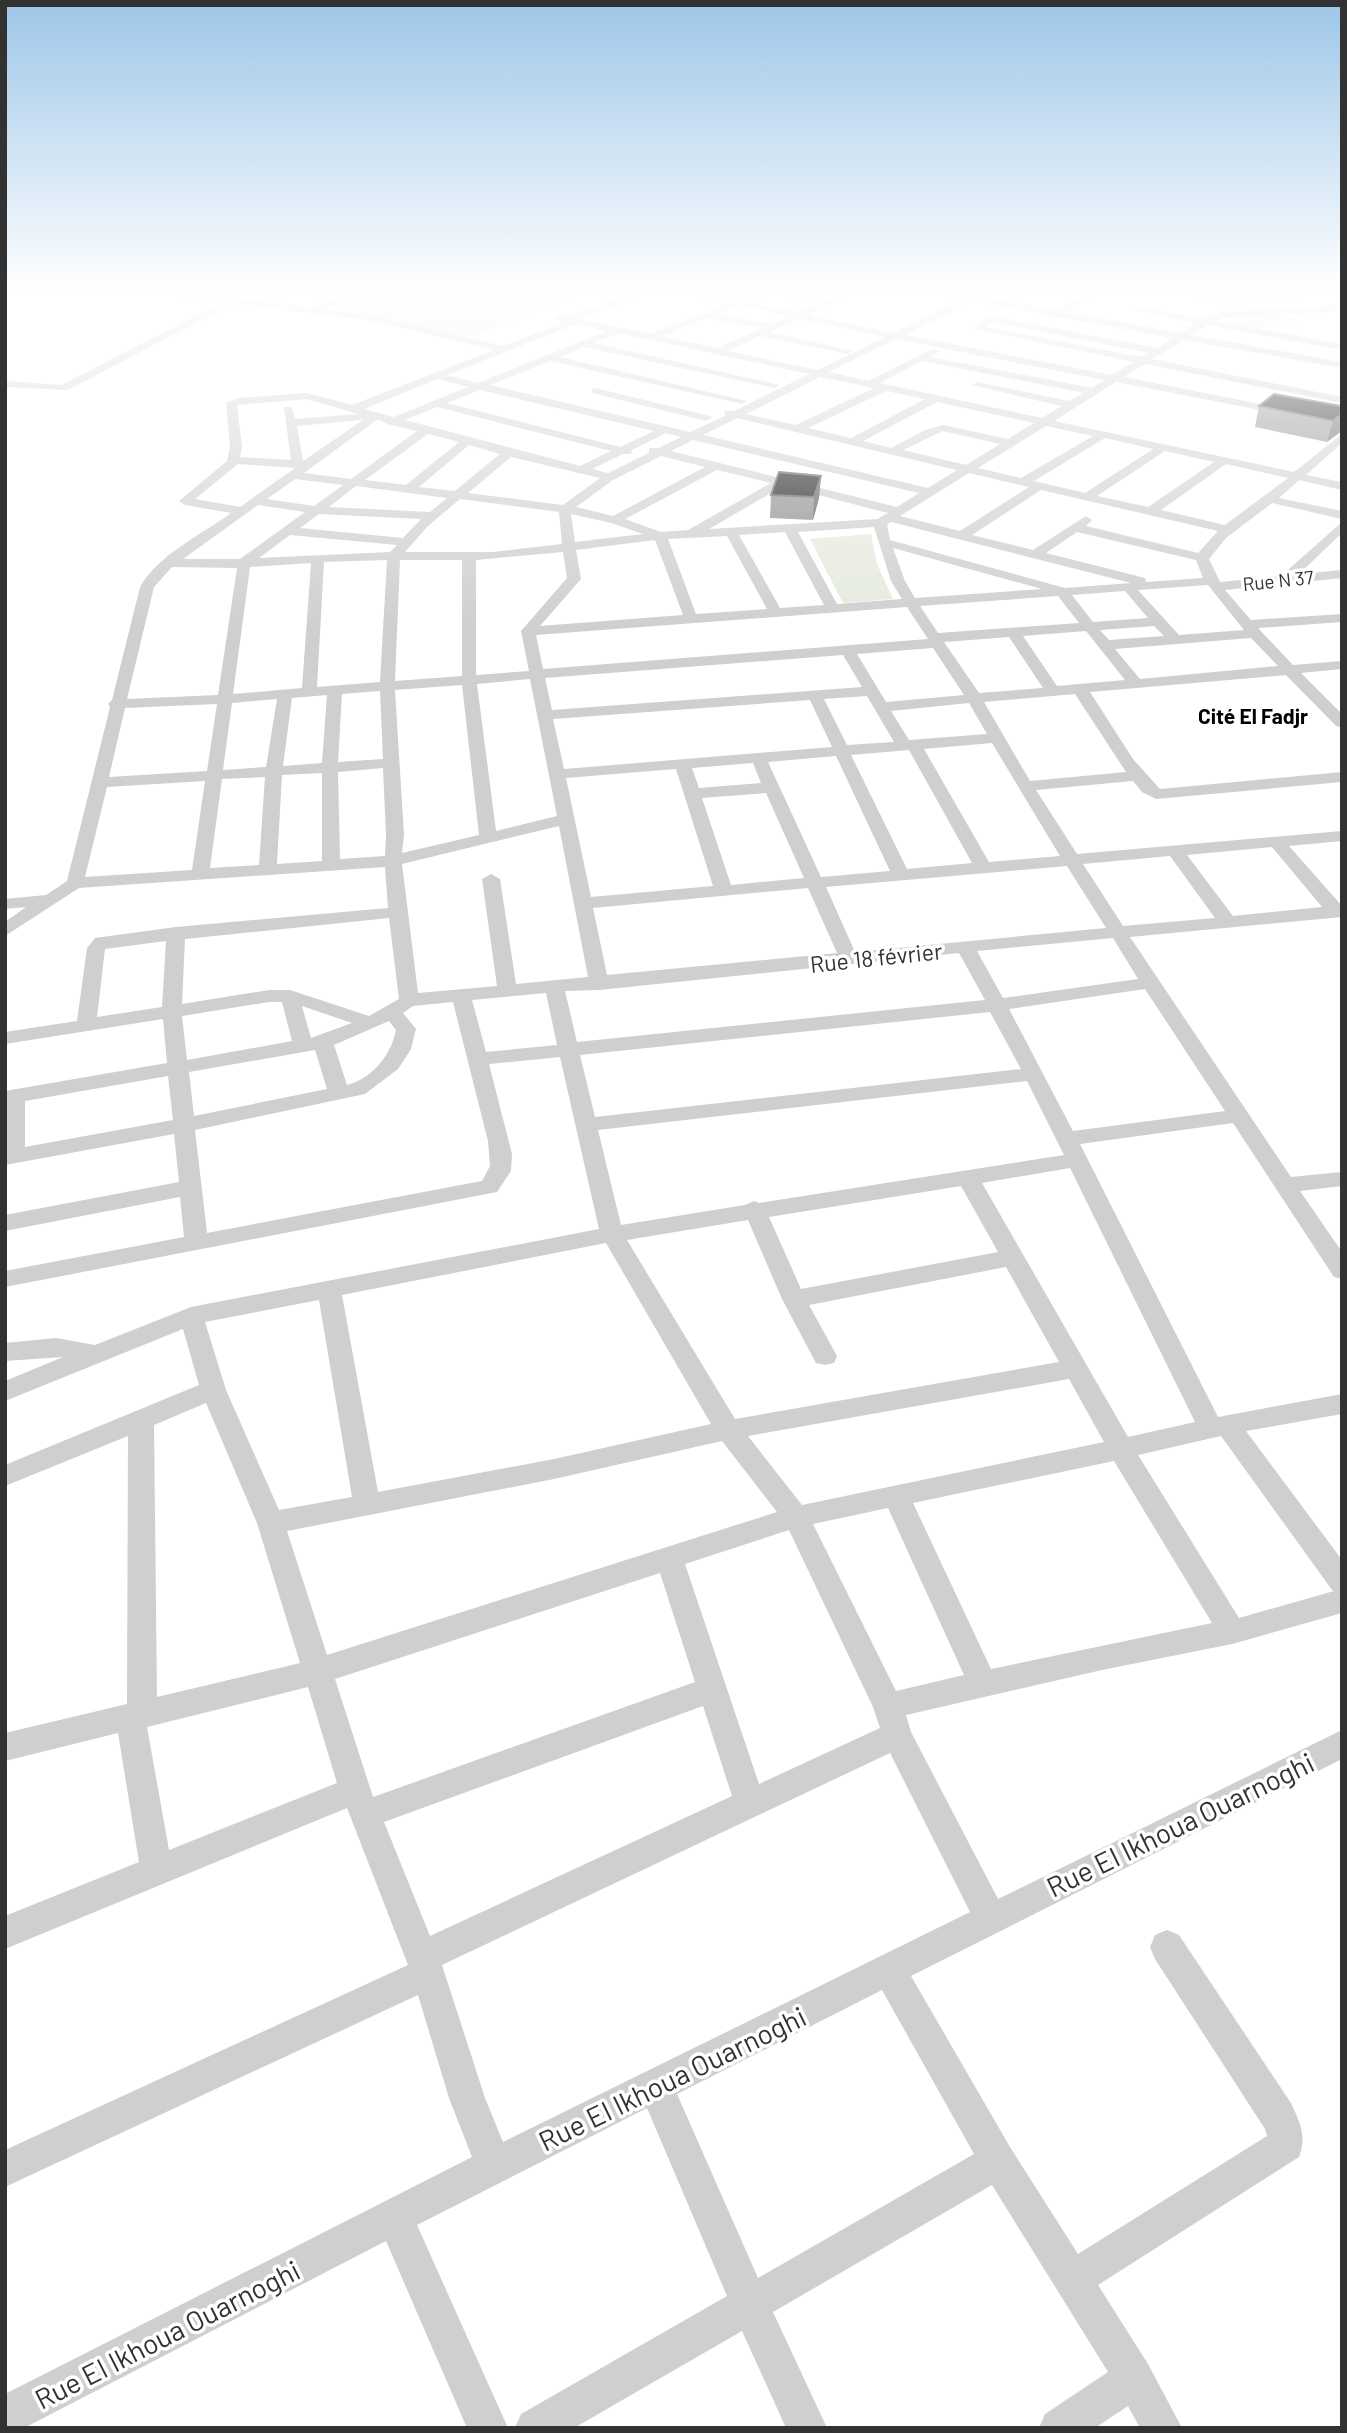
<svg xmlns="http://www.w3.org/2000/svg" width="1347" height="2433" font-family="Barlow,sans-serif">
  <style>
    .green { fill: #e5eade }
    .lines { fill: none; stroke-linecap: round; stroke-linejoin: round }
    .minor { fill: #cfcfcf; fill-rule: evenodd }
    .wall { fill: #8c8c8c }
    .shaded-wall { fill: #5e5e5e }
    .building { fill: #191919; stroke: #5e5e5e; stroke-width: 2 }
    .labels { text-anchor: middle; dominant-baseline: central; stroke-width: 7; stroke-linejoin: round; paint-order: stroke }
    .far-street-label { font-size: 19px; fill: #323232; stroke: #fff }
    .far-neighbourhood-label { font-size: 21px; font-weight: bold; fill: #000; stroke: #fff }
    .street-label { font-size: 23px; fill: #323232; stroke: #fff }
    .near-street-label { font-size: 28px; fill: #323232; stroke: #fff }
  </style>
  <rect width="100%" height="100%" fill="#fff"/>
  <g class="green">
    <path d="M408 290H592L468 338 358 313 378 296Z"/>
    <path d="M1289 316 1303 325 1248 328 1235 319Z"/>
    <path d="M871 534 877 564 893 599 843 603 810 539Z"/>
  </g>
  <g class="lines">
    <g class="minor">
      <path d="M155 290H175L367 314 503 346 564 322 555 319V315L569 316 644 290H656L580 319 651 334 727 303 676 292 675 290H690L737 299 761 290H778L828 299 850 290H861L809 315 894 333 962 299 926 293 922 290 970 295 982 290H992L981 297 1055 310 1092 290H1102L1066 312 1181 333 1196 323 1134 310 1139 307 1204 319 1220 312 1342 305V311L1222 318 1216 321 1342 344V350L1207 325 1192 335 1342 362V368L1184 340 1152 359 1342 397V403L1145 364 1124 377 1342 420V426L1116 382 1054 421 1294 472 1342 434V443L1306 475 1342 482V490L1299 480 1279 498 1342 511V519L1272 503 1226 538 1209 559 1220 582 1281 576 1342 522V533L1299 574 1342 570V578L1225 590 1251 620 1342 614V622L1258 628 1293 665 1342 661V669L1301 673 1342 714V728L1336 726 1286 675 1090 692 1133 759 1160 789 1342 772V782L1156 799 1142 792 1133 781 1036 790 1077 854 1342 831V841L1289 846 1342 906V917L1130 937 1291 1177 1342 1172V1186L1300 1191 1342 1252V1279L1334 1277 1233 1123 1080 1144 1218 1417 1342 1394V1414L1246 1431 1342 1560V1613L1232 1644 1102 1670 906 1715 911 1732 998 1899 1342 1730V1759L911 1976 1010 2147 1078 2254 1267 2136 1265 2129 1155 1959 1150 1947 1155 1935 1167 1930 1179 1935 1291 2103C1300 2123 1307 2136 1299 2157L1098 2285 1148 2364 1182 2428H1140L1128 2406 1095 2428H1039L1045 2414 1108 2372 992 2185 773 2312 827 2428H786L742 2331 574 2428H515L521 2414 727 2296 647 2108 417 2225 508 2428H467L386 2241 24 2428H5V2394L472 2157 449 2098 418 1995 5 2187V2150L408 1965 347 1808 5 1949V1916L139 1862 118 1733 5 1761V1733L127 1704 128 1436 5 1486V1465L199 1385 183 1329 5 1401V1381L63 1357 5 1361V1343L56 1338 95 1345 191 1307 599 1229 560 1057 489 1064 512 1154 511 1171 497 1192 5 1287V1271L184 1237 180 1197 5 1231V1215L179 1182 174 1134 5 1165V1091L167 1063 163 1019 5 1044V1032L77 1021 87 948 95 938 176 927 388 908 385 867 79 888 5 936V922L26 907 5 909V899L46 895 67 881 110 707 108 704 112 700 140 587C158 555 202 534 231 513L185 505 179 501 227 461 230 447 226 403 239 398 307 393 352 405 494 350 367 320 238 304 228 306 68 390 5 387V381L62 385 221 302 159 293ZM768 293 819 303 798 312 748 302ZM973 301 1048 315 1052 319 1058 317 1173 338 1157 348 997 317 987 318 972 328 1134 362 1112 375 905 335ZM738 305 789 316 772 324 717 314ZM707 318 762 328 716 348 662 336ZM800 319 885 337 818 370 728 351 761 336 848 354 853 351 770 332ZM992 323H997L1149 353 1141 357 986 327ZM576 324 607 331 478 383 447 375ZM618 333 809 374 734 411H724L725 416 690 432 490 385 550 361 742 404 747 401 560 357 584 347 775 388 780 385 594 343ZM896 339 1104 380 1092 388 931 357 939 351 934 348 868 381 829 372ZM922 361 1084 393 1069 401 977 382 972 385 1061 406 1042 418 880 383ZM820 377 874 388 796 425 746 414ZM437 379 468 387 394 417 364 409ZM480 390 654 431 620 447 447 403ZM886 391 925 399 851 438 808 428ZM307 399 358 414 295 419 292 407H284L291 460 240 457 242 447 237 405ZM937 402 1034 423 1008 439 943 425 925 430 891 448 863 441ZM437 407 611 451 580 466 405 420ZM737 418 957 470 928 488 703 435ZM378 419 387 424 417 431 351 479 304 473ZM361 420H363L303 461 297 426ZM1046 426 1093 436 1021 478 978 468ZM943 431 1000 444 966 465 903 450ZM666 433 681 437 659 448H649V453L608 473 592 469 623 454H631L632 450ZM428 434 459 442 406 485 365 480ZM1105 438 1153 449 1085 493 1034 481ZM693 440 919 493 897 507 671 451ZM469 445 500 454 455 491 419 487ZM1165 451 1214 462 1148 507 1097 496ZM661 456 705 467 613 516 576 507 613 480ZM511 457 600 478 563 505 468 493ZM238 464 295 468 240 507 195 499ZM1226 464 1288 478 1225 525 1161 510ZM717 470 771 483 688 530 661 532 625 519ZM969 473 1029 487 960 531 900 516ZM295 479 343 485 314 506 267 499ZM356 486 447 498 430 512 329 507ZM783 486 888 513 877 519 709 529ZM1041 490 1218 531 1198 553 1086 526 1092 520 1086 516 1033 550 972 535ZM460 499 559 512 562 544 493 552H405L428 526ZM258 505 305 512 240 559H183ZM319 514 421 519 403 538 300 528ZM571 514 611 523 643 534 575 542ZM891 522 1131 583 1065 588 890 540 887 524ZM874 527 891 581 902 599 837 604 798 532ZM785 532 824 605 780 608 739 535ZM1077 532 1196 560 1203 578 1146 582 1145 578 1046 553ZM290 535 397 545 390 552 259 558ZM727 536 767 609 696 614 668 539ZM655 540 683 615 540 626 581 579 576 550ZM893 548 1042 589 915 598 905 581ZM563 552 567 578 521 631 529 671 476 675V560ZM387 560 380 682 317 687 324 562ZM400 560H462V676L395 681ZM311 563 302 688 233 694 250 567ZM172 567 237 568 218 695 127 699 154 587ZM1208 585 1244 630 1179 635 1138 590ZM1125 591 1148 618 1093 622 1072 595ZM1058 596 1079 623 938 633 920 606ZM907 607 928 639 543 669 536 635ZM1154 626 1164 636 1109 640 1100 630ZM1086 631 1125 680 1057 686 1023 636ZM1009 637 1043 688 979 693 944 642ZM1251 638 1278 666 1140 679 1115 649ZM933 648 964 695 886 702 857 654ZM843 655 862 687 552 710 545 678ZM530 679 557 816 496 831 477 684ZM462 685 479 835 402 853 404 835 395 690ZM380 691 383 759 338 762 342 694ZM1075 694 1126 772 1030 781 984 702ZM327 695 322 763 283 766 292 698ZM867 696 894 742 847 745 824 699ZM277 699 266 767 223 770 232 703ZM810 700 832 747 564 769 553 719ZM969 703 987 734 909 740 891 711ZM217 704 207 771 109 777 125 708ZM992 743 1060 856 989 862 924 749ZM909 750 972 863 907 869 851 755ZM836 756 890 871 821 877 768 762ZM753 763 761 783 699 788 692 768ZM383 768 386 835 385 856 340 859 338 772ZM676 769 713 886 591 897 566 778ZM322 773V861L277 864 282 775ZM265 777 259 865 210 868 222 779ZM205 781 192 870 85 877 107 787ZM766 793 804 878 731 885 702 798ZM559 826 588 977 516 984 500 879 491 874 482 879 497 986 418 993 402 864ZM1272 847 1322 907 1233 916 1187 855ZM1170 856 1215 918 1123 926 1083 864ZM1067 866 1106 928 855 952 826 887ZM808 888 837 953 607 975 593 908ZM389 918 399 999 369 1016 290 990H269L182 1004 185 939ZM1113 938 1138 979 1003 998 977 951ZM166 941 162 1007 97 1017 105 949ZM959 953 985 1000 577 1042 565 991 599 990ZM1145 989 1225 1111 1073 1131 1009 1009ZM546 993 557 1045 486 1052 472 1000ZM269 1002H282L292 1041 187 1060 182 1016ZM453 1002 488 1141 490 1166 482 1181 207 1233 195 1130 365 1094 398 1069 411 1049 416 1029 403 1013 413 1006ZM302 1006 352 1023 311 1038ZM990 1012 1021 1069 595 1117 580 1055ZM389 1021 396 1030C391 1055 373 1078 347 1085L334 1045ZM315 1050 327 1089 194 1116 189 1072ZM168 1076 173 1120 25 1147V1101ZM1027 1081 1064 1155 759 1203 754 1201 745 1205 621 1225 598 1130ZM1070 1168 1195 1422 1128 1437 982 1183ZM961 1186 998 1252 801 1289 769 1217ZM748 1220 782 1299 816 1363 825 1365 834 1363 837 1356 809 1305 1006 1267 1059 1362 735 1419 627 1240ZM606 1243 711 1424 554 1459 378 1492 342 1295ZM319 1300 352 1497 279 1510 226 1390 205 1322ZM1069 1379 1104 1442 802 1505 748 1436ZM206 1403 257 1523 300 1663 157 1697 154 1425ZM1221 1436 1332 1590 1334 1591 1239 1618 1138 1455ZM722 1441 777 1512 327 1655 287 1531 554 1479ZM1114 1461 1212 1623 991 1669 913 1503ZM888 1508 964 1675 896 1691 813 1524ZM789 1530 873 1707 880 1728 759 1784 685 1564ZM660 1573 695 1682 373 1797 335 1679ZM308 1687 337 1783 169 1850 147 1727ZM703 1706 732 1796 430 1936 384 1822ZM890 1753 970 1912 503 2142 485 2098 442 1965ZM882 1990 974 2154 758 2278 677 2094Z"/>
      <path d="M381 290H397L319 308 314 305Z"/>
      <path d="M1306 290 1319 292 1314 295 1198 302 1193 299 1198 296Z"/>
      <path d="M596 388 710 416 712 418 706 421 592 393V389Z"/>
    </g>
  </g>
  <g class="wall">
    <path d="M1259 406H1342L1327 442 1255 427Z"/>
    <path d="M821 476 819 498 813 520 770 518 771 495Z"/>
  </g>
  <g class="shaded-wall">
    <path d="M1342 414V431L1327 442 1333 421Z"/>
    <path d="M821 476 819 498 813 520 814 497Z"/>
  </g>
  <g class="building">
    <path d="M1274 394 1342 406V414L1333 421 1259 406Z"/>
    <path d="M779 472 821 476 814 497 771 495Z"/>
  </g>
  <linearGradient id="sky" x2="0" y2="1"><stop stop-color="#9dc6e8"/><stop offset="0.46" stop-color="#fff"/><stop offset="1" stop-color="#fff" stop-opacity="0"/></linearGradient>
  <rect width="1347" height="630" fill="url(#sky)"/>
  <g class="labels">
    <g class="far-street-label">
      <text transform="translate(1278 580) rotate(-6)">Rue N 37</text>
    </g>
    <g class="far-neighbourhood-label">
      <text x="1253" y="715">Cité El Fadjr</text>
    </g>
    <g class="street-label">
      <text transform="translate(876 957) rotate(-6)">Rue 18 février</text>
    </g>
    <g class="near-street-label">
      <text transform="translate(1180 1824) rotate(-26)">Rue EI Ikhoua Ouarnoghi</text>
      <text transform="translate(672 2078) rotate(-26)">Rue EI Ikhoua Ouarnoghi</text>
      <text transform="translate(167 2334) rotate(-27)">Rue EI Ikhoua Ouarnoghi</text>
    </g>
  </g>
  <rect width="1347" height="2433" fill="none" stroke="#323232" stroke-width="14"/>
</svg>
